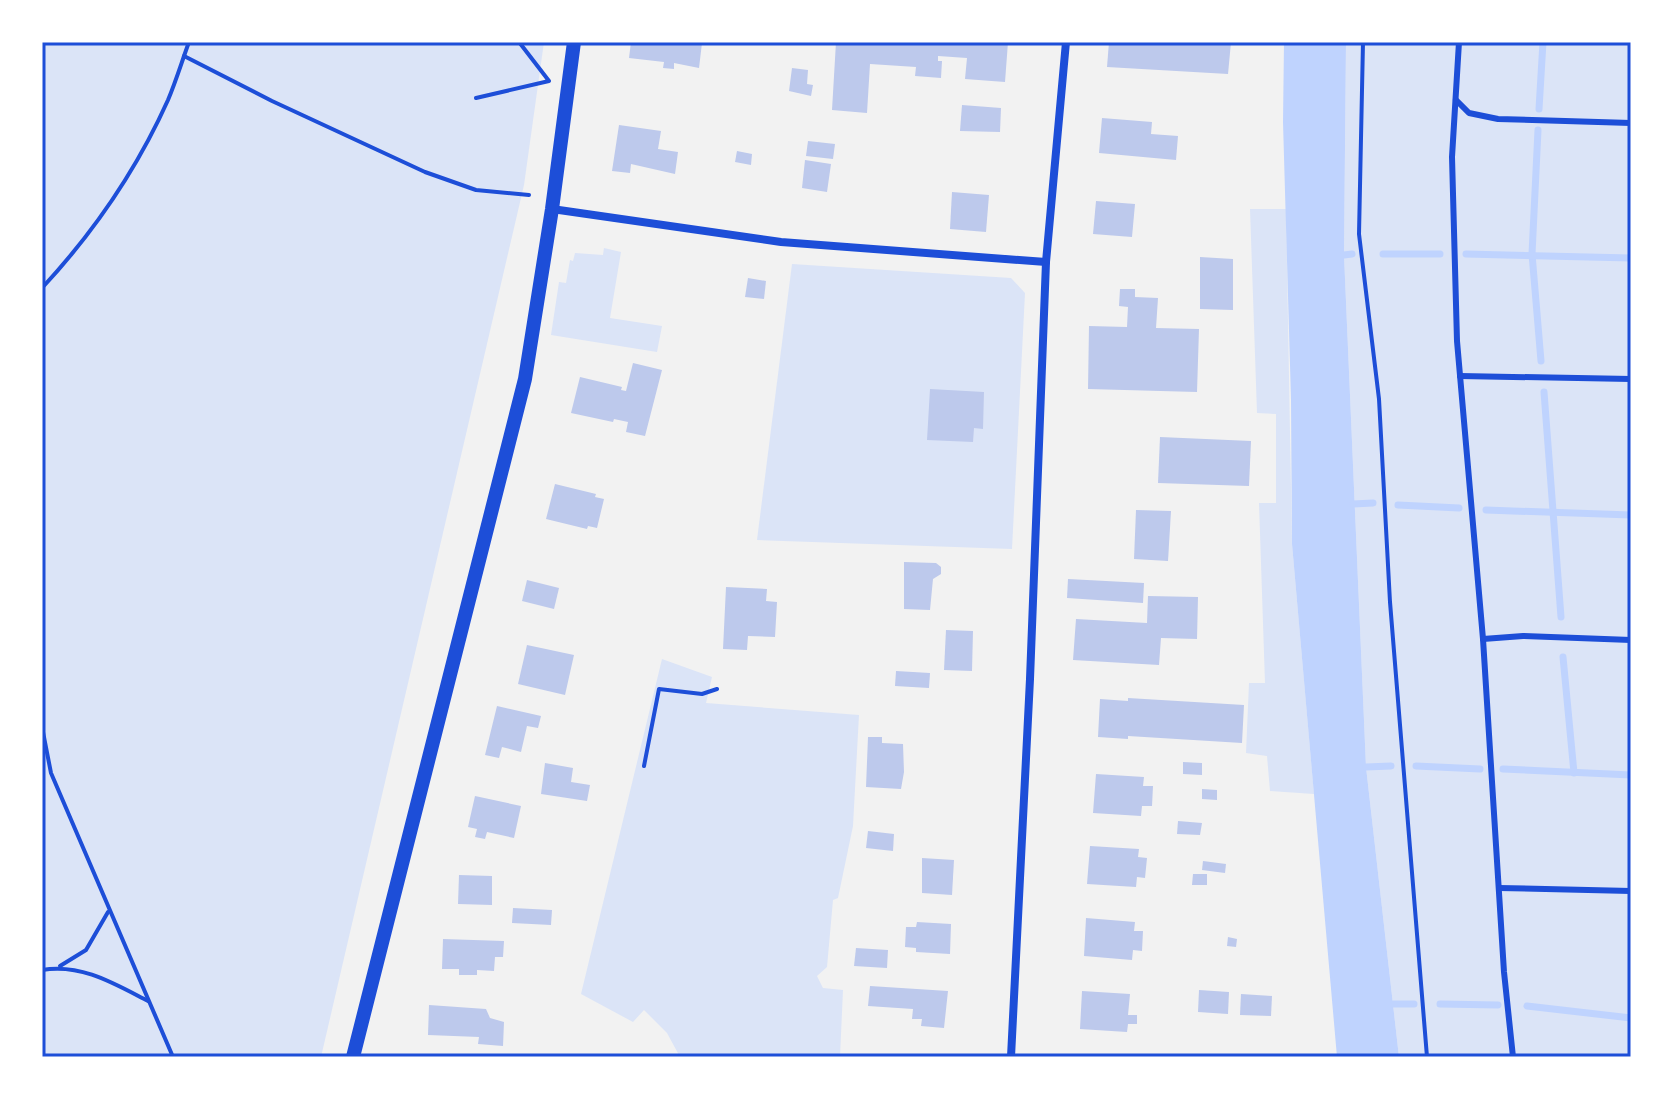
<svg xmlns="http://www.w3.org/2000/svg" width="1673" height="1099" font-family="'Fira Sans',sans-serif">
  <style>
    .green { fill: #dbe4f7 }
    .water { fill: #bfd3fe }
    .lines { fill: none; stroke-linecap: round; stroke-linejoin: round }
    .stream { stroke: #bfd3fe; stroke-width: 7 }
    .building { fill: #bdc9ec }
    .path { stroke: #1d4ed8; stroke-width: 4 }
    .service { stroke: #1d4ed8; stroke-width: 6 }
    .minor { stroke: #1d4ed8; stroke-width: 8 }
    .tertiary { stroke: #1d4ed8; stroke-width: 14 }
    .neatline { fill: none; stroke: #1d4ed8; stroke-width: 3 }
  </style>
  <rect width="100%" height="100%" fill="#f2f2f2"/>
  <g class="green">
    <path d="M42 42H544L524 185 321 1057H42Z"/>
    <path d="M1346 42H1631V1057H1399L1366 767 1344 255Z"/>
    <path d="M1250 209H1286L1292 544 1314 794 1270 791 1267 756 1246 753 1249 683H1265L1259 503H1276V414L1257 413Z"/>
    <path d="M604 248 621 252 610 318 662 326 657 352 551 335 559 282 566 283 570 260 573 261 575 253 603 255Z"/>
    <path d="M792 264 1011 278 1025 293 1012 549 757 540Z"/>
    <path d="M662 659 712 677 706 703 859 715 853 826 838 898 833 900 827 967 817 976 823 988 843 990 840 1057H680L667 1033 644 1010 633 1022 581 994Z"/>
  </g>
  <path class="water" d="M1284 42H1346L1344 255 1366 767 1399 1057H1337L1292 544 1291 400 1283 122Z"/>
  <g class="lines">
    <g class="stream">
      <path d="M1539 109 1543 42"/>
      <path d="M1538 130 1532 254 1541 361"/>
      <path d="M1383 254H1440"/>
      <path d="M1466 254 1631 258"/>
      <path d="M1344 255 1352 254"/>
      <path d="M1544 392 1561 617"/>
      <path d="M1353 504 1373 503"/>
      <path d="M1398 505 1459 508"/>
      <path d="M1486 510 1631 515"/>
      <path d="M1563 657 1574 773"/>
      <path d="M1416 766 1480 769"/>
      <path d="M1366 767 1391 766"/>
      <path d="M1503 769 1631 775"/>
      <path d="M1393 1004H1414"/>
      <path d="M1440 1004 1498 1005"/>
      <path d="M1527 1006 1631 1018"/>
    </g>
  </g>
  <g class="building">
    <path d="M631 42 702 43 699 68 674 63V69L663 68 664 62 629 58Z"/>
    <path d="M836 42H1008L1005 82 965 79 967 58 938 56V61H942L941 78 915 76 916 67 870 64 867 113 832 110Z"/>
    <path d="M1109 42H1231L1228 74 1107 67Z"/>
    <path d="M792 68 808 70 807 84 813 85 811 96 789 91Z"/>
    <path d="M962 105 1001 108 1000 132 960 131Z"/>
    <path d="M1102 118 1152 122 1151 134 1178 136 1176 160 1099 153Z"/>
    <path d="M619 125 661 131 658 149 678 152 675 174 631 164 630 173 612 171Z"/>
    <path d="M808 141 835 144 833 159 806 156Z"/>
    <path d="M737 151 752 154 751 165 735 162Z"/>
    <path d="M805 160 831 164 827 192 802 188Z"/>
    <path d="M952 192 989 195 986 232 950 229Z"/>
    <path d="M1096 201 1135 204 1132 237 1093 234Z"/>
    <path d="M1200 257 1233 259V310L1200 309Z"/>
    <path d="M748 278 766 281 764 299 745 297Z"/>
    <path d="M1120 289H1135V297L1158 298 1156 328 1199 329 1197 392 1088 389 1089 326 1127 327 1128 307 1119 306Z"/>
    <path d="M633 363 662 370 645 436 626 432 628 422 614 419 613 422 571 413 580 377 622 387 621 390 626 391Z"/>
    <path d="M930 389 984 392 983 429 974 428 973 442 927 440Z"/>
    <path d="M1160 437 1251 441 1249 486 1158 483Z"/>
    <path d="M555 484 596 494 595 497 604 499 597 528 588 526 587 529 546 519Z"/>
    <path d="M1136 510 1171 511 1168 561 1134 559Z"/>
    <path d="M904 562 936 563 941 567V574L933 579 930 610 904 609Z"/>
    <path d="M1068 579 1144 583 1143 603 1067 598Z"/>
    <path d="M527 580 559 588 554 609 522 601Z"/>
    <path d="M726 587 767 589 766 601 777 602 775 637 748 636 747 650 723 649Z"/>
    <path d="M1148 596 1198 597 1197 639 1161 638 1159 665 1073 660 1076 619 1147 623Z"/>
    <path d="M946 630 973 631 972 671 944 670Z"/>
    <path d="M527 645 574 655 565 695 518 684Z"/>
    <path d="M896 671 930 673 929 688 895 686Z"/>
    <path d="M1128 698 1244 705 1242 743 1128 736V739L1098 737 1100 699 1128 701Z"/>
    <path d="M497 706 541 716 538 728 527 726 521 752 502 747 499 758 485 755Z"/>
    <path d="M868 737H882V743L903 744 904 772 901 789 866 787Z"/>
    <path d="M1183 762 1202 763V775L1183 774Z"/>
    <path d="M545 763 573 768 571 782 590 785 587 801 541 794Z"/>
    <path d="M1096 774 1144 777 1143 786H1153L1152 806H1142L1141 816 1093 813Z"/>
    <path d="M1202 789 1217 790V800L1202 799Z"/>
    <path d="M475 796 521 806 514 838 487 832 485 839 475 837 477 829 468 827Z"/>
    <path d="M1178 821 1202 823 1200 835 1177 834Z"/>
    <path d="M868 831 894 834 893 851 866 848Z"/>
    <path d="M1090 846 1139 849 1138 857 1147 858 1145 878 1137 877 1136 887 1087 884Z"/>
    <path d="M922 858 954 860 952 895 922 893Z"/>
    <path d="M1203 861 1226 864 1225 873 1202 870Z"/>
    <path d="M1193 874H1207V885H1192Z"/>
    <path d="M459 875 492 876V905L458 904Z"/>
    <path d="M513 908 552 910 551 925 512 923Z"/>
    <path d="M1086 918 1135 922 1134 931H1143L1142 951 1133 950 1132 960 1084 956Z"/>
    <path d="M917 922 951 924 950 954 916 952V948L905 947 906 927H916Z"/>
    <path d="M1228 937 1237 939 1236 947 1227 946Z"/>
    <path d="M443 939 504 941 503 957H495L494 971 477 970V975H459V969H442Z"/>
    <path d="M856 948 888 950 887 968 854 966Z"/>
    <path d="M870 986 948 991 944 1028 921 1026 922 1019H912L913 1009 868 1006Z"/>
    <path d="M1199 990 1229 992 1228 1014 1198 1012Z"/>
    <path d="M1082 991 1130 994 1128 1015H1137V1024H1128L1127 1032 1080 1029Z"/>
    <path d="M1241 994 1272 996 1271 1016 1240 1015Z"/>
    <path d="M429 1005 486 1009 490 1018 504 1022 503 1046 478 1044 479 1037 428 1035Z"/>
  </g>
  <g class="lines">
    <g class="path">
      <path d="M1363 42 1359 234 1379 399 1390 602 1427 1057"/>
      <path d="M184 56 272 101 425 172 476 190 529 195"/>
      <path d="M476 98 549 81 519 42"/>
      <path d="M42 288C93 233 137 169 168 100 176 81 182 61 189 42"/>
      <path d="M42 727 51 773 173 1057"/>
      <path d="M644 766 659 689 702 694 717 689"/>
      <path d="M60 966 86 950 108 912"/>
      <path d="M42 970C81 963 115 984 148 1001"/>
    </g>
    <g class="service">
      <path d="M1459 42 1452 157 1457 341 1483 639 1504 972 1513 1057"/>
      <path d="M1456 100 1469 113 1498 119 1631 123"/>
      <path d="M1460 376 1631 379"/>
      <path d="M1483 639 1523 636 1631 640"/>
      <path d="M1499 888 1631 891"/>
    </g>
    <g class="minor">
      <path d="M552 209 781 242 1046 262"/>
      <path d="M1011 1057 1030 679 1046 262 1066 42"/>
    </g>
    <path class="tertiary" d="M353 1057 525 379 552 209 574 42"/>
  </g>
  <rect width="1673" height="1099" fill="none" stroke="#ffffff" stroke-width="88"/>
  <rect x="44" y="44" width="1585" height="1011" class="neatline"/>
</svg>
